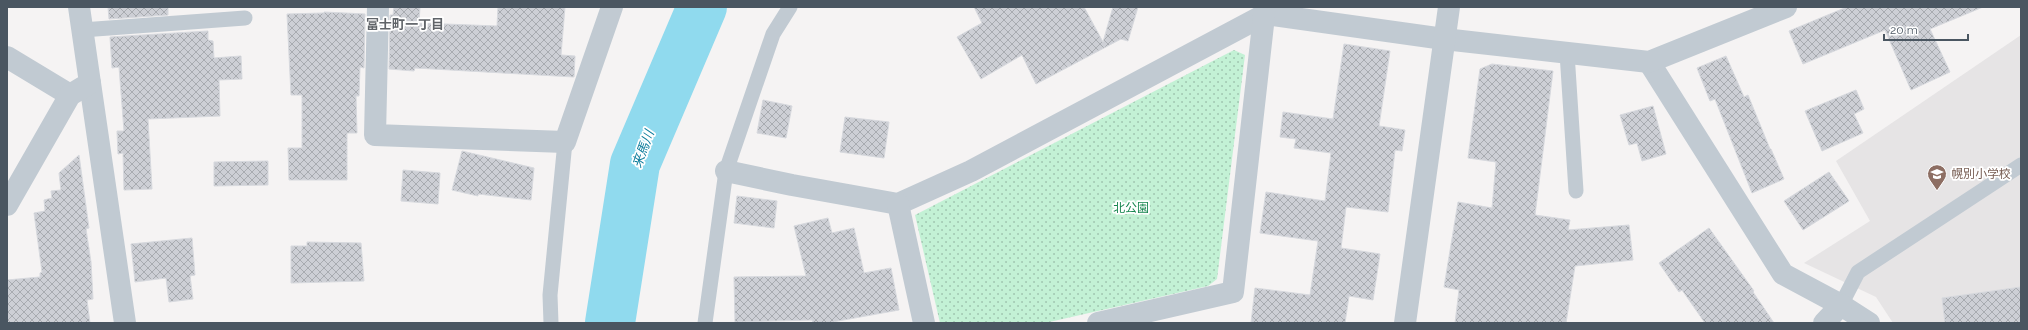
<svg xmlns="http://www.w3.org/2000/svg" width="2028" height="330" font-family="Raleway,'Noto Sans JP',sans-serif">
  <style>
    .education { fill: #e6e4e5 }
    .park { fill: url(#park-dots) }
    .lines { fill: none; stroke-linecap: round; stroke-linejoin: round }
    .river { stroke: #90daee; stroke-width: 50 }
    .building { fill: url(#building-cross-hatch); stroke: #d7d9de }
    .service { stroke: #c1cad2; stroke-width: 15 }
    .minor { stroke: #c1cad2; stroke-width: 22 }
    .labels { text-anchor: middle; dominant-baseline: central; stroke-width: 3.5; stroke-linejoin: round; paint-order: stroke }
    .education-label { font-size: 12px; fill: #785e54; stroke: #fff; text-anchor: start }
    .park-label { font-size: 12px; fill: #17864f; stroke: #fff }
    .neighbourhood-label { font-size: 13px; font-weight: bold; fill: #5f6368; stroke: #fff }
    .water-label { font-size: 13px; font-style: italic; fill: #0c7c9b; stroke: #fff }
  </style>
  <defs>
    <pattern id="park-dots" width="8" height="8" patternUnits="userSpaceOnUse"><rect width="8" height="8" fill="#c3f1d5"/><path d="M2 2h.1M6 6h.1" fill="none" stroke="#a0c6b0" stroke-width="1.8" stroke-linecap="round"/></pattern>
    <pattern id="building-cross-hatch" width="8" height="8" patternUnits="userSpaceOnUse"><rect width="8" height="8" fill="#cdcfd5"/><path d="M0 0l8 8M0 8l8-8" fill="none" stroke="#a8abb0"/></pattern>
  </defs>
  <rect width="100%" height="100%" fill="#f5f3f3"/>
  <path class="education" d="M2021 35V323H1893L1876 297 1804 263 1870 221 1836 161Z"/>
  <path class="park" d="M1234 50 1245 55 1217 279 1208 286 1045 323H940L915 215Z"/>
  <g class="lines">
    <path class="river" d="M610 323 635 164 702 7"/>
  </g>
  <g class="building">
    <path d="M108 7H168V15L109 19Z"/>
    <path d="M394 7H420L419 23 497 26 498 7H565L561 55 575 56 574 77 415 68 414 71 389 69 390 15H393Z"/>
    <path d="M974 7H1084L1103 42 1113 7H1138L1128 41 1121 39 1036 84 1022 55 981 79 957 37 982 23Z"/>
    <path d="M1847 7H1983L1930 29 1950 72 1911 90 1885 30 1803 64 1789 31Z"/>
    <path d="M324 12 365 14 364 68 360 67 359 96H356L357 133H347V180H289L288 148H302V95H291L287 14 324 13Z"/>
    <path d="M208 31V40L213 41 214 58 241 56 242 79 219 80 220 116 148 119 152 189 124 190 123 153 118 154 117 131H124L119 67 112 68 110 37Z"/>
    <path d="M1344 44 1390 51 1379 126 1405 130 1402 151 1395 150 1388 212 1346 207 1341 248 1380 254 1373 300 1349 296 1345 323H1251L1255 288 1310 295 1318 241 1260 233 1266 192 1325 201 1331 153 1294 148 1296 139 1280 137 1283 112 1333 119Z"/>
    <path d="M1726 56 1744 97 1748 95 1770 149H1771L1784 179 1752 193 1715 99 1710 101 1697 68Z"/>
    <path d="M1492 64 1553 71 1535 215 1570 220 1568 230 1629 225 1633 260 1575 266 1566 323H1455L1459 290 1444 287 1458 202 1492 208 1496 162 1468 158 1480 69Z"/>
    <path d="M1856 90 1864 109 1854 114 1863 133 1822 151 1805 111Z"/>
    <path d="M763 100 792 106 786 138 757 133Z"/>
    <path d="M1653 106 1666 154 1642 161 1637 143 1629 145 1620 115Z"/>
    <path d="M845 117 889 122 884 158 840 152Z"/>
    <path d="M462 151 534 168 531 200 478 194V196L452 190Z"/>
    <path d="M79 155 89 228 86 229 91 262 93 299 87 300 90 323H7V280L40 277V273L42 272 34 213 45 211 44 200 52 198 51 191 61 190 59 173Z"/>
    <path d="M268 161V185L214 186V162Z"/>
    <path d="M403 170 440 173 438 204 401 201Z"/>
    <path d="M1829 172 1849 201 1803 230 1784 201Z"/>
    <path d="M737 196 777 201 774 228 734 223Z"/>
    <path d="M828 218 832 233 854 228 864 273 891 268 899 310 827 323H813L812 320 735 322 734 277 806 276 794 226Z"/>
    <path d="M1709 228 1754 291 1753 292 1774 323H1705L1682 290 1679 292 1659 263Z"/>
    <path d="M192 238 195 275 190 276 193 299 169 302 166 278 135 282 131 244Z"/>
    <path d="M307 242 361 243 364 281 291 283V246H307Z"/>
    <path d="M2021 287V323H1945L1942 298Z"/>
  </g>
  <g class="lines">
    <g class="service">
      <path d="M82 30 245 18"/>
      <path d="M1567 53 1576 191"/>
      <path d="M1841 305 1858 272 2021 165"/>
      <path d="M551 323 550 295 565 142"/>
      <path d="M705 323 726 171 773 34 790 7"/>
    </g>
    <g class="minor">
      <path d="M378 7 375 135 565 142 612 7"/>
      <path d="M7 57 70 95"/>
      <path d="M1649 62 1783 274 1841 305 1869 323"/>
      <path d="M90 83 125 323"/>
      <path d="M726 171 792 185 898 204 971 171 1266 14 1444 39 1649 62 1786 7"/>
      <path d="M898 204 924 323"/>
      <path d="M7 205 70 95 90 83 79 7"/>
      <path d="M1098 323 1233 292 1265 7"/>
      <path d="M1405 323 1449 7"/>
      <path d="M1824 323 1841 305"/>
    </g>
  </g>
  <defs>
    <g id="school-pin" transform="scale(1)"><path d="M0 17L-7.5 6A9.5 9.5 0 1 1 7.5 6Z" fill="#8d6e63" stroke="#fff"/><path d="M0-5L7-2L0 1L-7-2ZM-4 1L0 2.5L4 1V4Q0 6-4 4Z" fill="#fff"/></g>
  </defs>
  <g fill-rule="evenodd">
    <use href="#school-pin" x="1937" y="174"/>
  </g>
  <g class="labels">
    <g class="education-label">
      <text x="1951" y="174">幌別小学校</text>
    </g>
    <g class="park-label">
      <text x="1131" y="208">北公園</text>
    </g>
    <g class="neighbourhood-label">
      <text x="405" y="24">富士町一丁目</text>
    </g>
    <g class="water-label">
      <text transform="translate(643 149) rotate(-70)">来馬川</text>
    </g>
  </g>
  <rect width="2028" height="330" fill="none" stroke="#4a5661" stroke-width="16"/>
  <path d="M1884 34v6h84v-6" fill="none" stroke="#4a5661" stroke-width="2"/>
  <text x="1890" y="34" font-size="12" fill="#4a5661" stroke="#ffffff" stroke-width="3" paint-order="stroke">20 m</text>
</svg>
